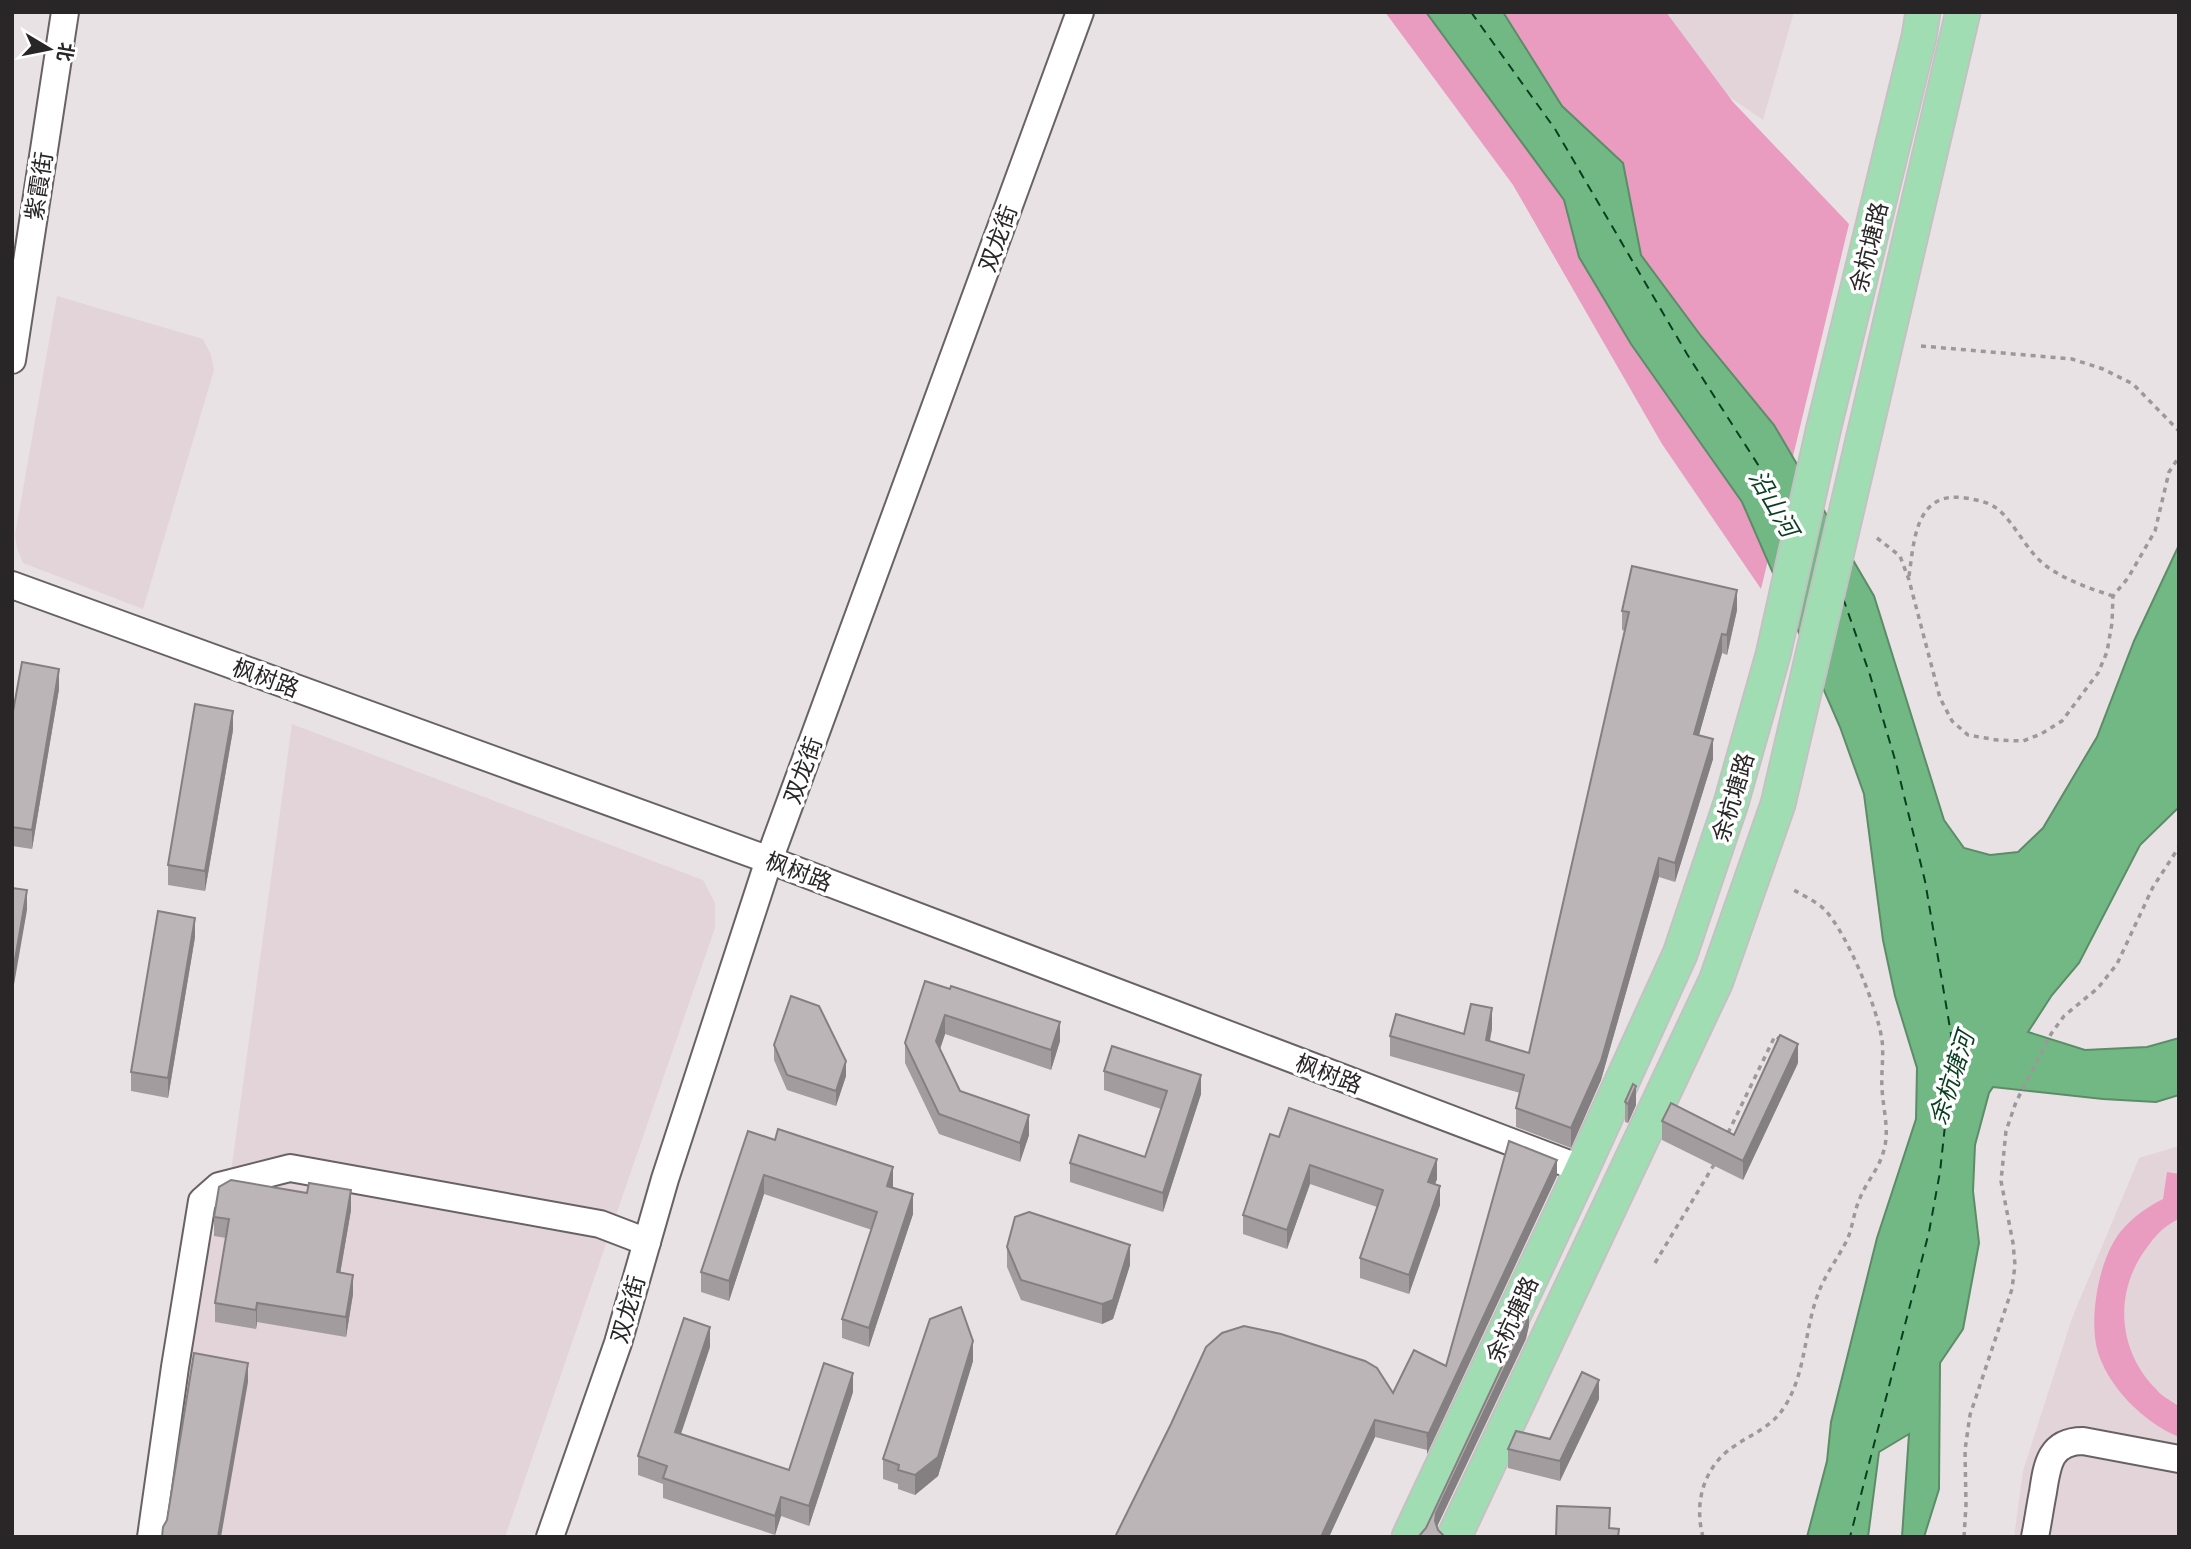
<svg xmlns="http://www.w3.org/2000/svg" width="2191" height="1549" font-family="'IBM Plex Sans','Noto Sans SC',sans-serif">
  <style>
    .built { fill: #e3d4da }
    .green { fill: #e99cc0 }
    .water { fill: #72b884; stroke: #5c8c68; stroke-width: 2 }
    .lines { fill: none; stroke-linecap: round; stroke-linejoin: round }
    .ferry { stroke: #083f1e; stroke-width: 2; stroke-dasharray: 9 7; stroke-linecap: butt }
    .minor-casing { stroke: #686264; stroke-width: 30 }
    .major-casing { stroke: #c3c2c3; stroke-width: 37 }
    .path { stroke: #9d989a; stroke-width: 3.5; stroke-dasharray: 5 5; stroke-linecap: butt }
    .minor { stroke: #fff; stroke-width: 26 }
    .major { stroke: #a1ddb3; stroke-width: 33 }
    .wall { fill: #a29c9e }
    .shaded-wall { fill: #847f81 }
    .building { fill: #bcb5b8; stroke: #847f81; stroke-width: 2 }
    .labels { text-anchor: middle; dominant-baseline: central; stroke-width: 7; stroke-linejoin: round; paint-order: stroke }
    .street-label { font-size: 23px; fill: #292627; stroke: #fff }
    .water-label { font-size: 24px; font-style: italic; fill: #083f1e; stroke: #fff }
  </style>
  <rect width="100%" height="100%" fill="#e9e2e5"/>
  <g class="built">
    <path d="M1658 12H1794L1763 120 1699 76Z"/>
    <path d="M57 296 203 339 211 355 214 370 143 609 23 563 17 548 15 535Z"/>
    <path d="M292 724 703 880 715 903V928L505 1537H139L166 1377 229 1187Z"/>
    <path d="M2179 1146V1537H2014L2023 1471 2072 1318 2139 1158Z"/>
  </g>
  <g class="green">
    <path d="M1385 12H1666L1733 102 1849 224 1761 589 1662 444 1513 185Z"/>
    <path d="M2167 1172 2179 1174V1219C2162 1226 2151 1241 2141 1256 2114 1299 2120 1353 2156 1389 2161 1396 2170 1400 2177 1405L2179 1400V1437C2144 1423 2107 1386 2097 1349 2089 1316 2099 1258 2121 1231 2133 1217 2147 1207 2163 1199Z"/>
  </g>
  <path class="water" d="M1426 12H1503L1562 106 1623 163 1641 255 1701 336 1774 425 1874 596 1944 820 1964 848 1990 855 2018 852 2043 828 2097 737 2134 641 2179 545V807L2140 845 2079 963 2052 995 2028 1032 2085 1050 2147 1047 2179 1038V1095L2156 1102 2103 1099 1993 1087 1989 1093 1975 1145 1973 1191 1979 1243 1963 1329 1940 1363 1939 1489 1924 1537H1902L1909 1434 1879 1452 1868 1537H1807L1827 1461 1831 1422 1877 1238 1916 1119 1917 1068 1895 996 1883 940 1864 794 1840 727 1742 502 1631 344 1579 257 1564 200Z"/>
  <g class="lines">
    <g class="ferry">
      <path d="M1471 12 1555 129 1687 354 1789 513"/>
      <path d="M1843 598 1870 675 1896 763 1925 881 1951 1034 1950 1079 1940 1172 1929 1232 1850 1537"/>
    </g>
    <g class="minor-casing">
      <g id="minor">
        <path d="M12 360 65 12"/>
        <path d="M12 585 769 860 1582 1169"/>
        <path d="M151 1537 175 1367 202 1201 219 1186 290 1168 600 1224 647 1242"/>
        <path d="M550 1537 618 1343 665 1179 769 860 1080 12"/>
        <path d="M2035 1537C2038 1522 2040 1507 2043 1492 2047 1465 2050 1441 2083 1441L2179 1459"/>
      </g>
    </g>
    <g class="major-casing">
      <g id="major">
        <path d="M1409 1537 1582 1169 1680 954 1731 803 1773 655 1823 431 1919 37 1923 12"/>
        <path d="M1454 1537 1716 981 1778 804 1963 12"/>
      </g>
    </g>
    <g class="path">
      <path d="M1921 346 2072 359 2103 369 2133 384 2179 431"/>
      <path d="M1877 538 1900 556 1909 580 1940 698 1952 721 1968 735 1997 740 2023 741 2041 734 2062 721 2098 673 2107 652 2112 623 2113 596 2128 578 2155 531 2169 472 2179 457"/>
      <path d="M1909 576C1914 542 1915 490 1965 498 1978 500 1990 502 2000 511 2018 528 2028 554 2049 568 2068 581 2091 589 2113 596"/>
      <path d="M1728 1133 1775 1036 1781 1040"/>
      <path d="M1655 1263 1715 1163"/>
      <path d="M1703 1537C1695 1507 1701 1476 1724 1454 1747 1434 1772 1431 1788 1401 1806 1368 1805 1328 1818 1294 1825 1274 1839 1257 1848 1238 1853 1225 1854 1211 1860 1198 1866 1183 1877 1171 1882 1156 1891 1133 1883 1111 1882 1088 1881 1072 1884 1056 1882 1040 1877 1007 1848 935 1825 910 1817 902 1804 896 1794 890"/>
      <path d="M1964 1537 1966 1505 1965 1450 1970 1415 2012 1289 2015 1265 2013 1243 2001 1181 2006 1131 2016 1102 2051 1034 2064 1016 2098 988 2117 964 2153 887 2179 847"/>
    </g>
    <use href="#minor" class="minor"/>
    <use href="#major" class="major"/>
  </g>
  <g class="wall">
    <path d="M1737 610 1727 655 1722 653 1699 735 1713 759 1675 882 1659 877 1601 1080 1571 1148 1516 1127V1108L1520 1093 1390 1056V1036L1464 1034 1492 1028 1490 1041 1529 1053 1625 631 1622 630V611Z"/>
    <path d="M59 689 32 849 12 846V717Z"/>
    <path d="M233 730 205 891 168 885V865Z"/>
    <path d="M195 937 168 1098 131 1091V1072Z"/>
    <path d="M925 981 1060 1041 1051 1070 945 1034 940 1049 960 1091 1029 1135 1020 1162 939 1134 905 1063V1043Z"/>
    <path d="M774 1045 846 1076 836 1106 787 1090 774 1060Z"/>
    <path d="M1798 1063 1743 1180 1662 1140V1121L1734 1135Z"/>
    <path d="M1104 1071 1201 1094 1163 1212 1070 1182V1163L1145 1157 1161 1109 1104 1090Z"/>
    <path d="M1625 1102 1636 1105 1628 1123 1625 1122Z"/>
    <path d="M748 1131 893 1188 913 1214 869 1347 842 1338V1319L872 1230 764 1194 729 1301 701 1292V1272Z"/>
    <path d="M1270 1134 1437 1179 1435 1184 1440 1205 1409 1294 1360 1278V1258L1377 1207 1310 1184 1287 1249 1243 1234V1215Z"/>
    <path d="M1557 1176 1427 1454V1450L1375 1437 1329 1537H1115L1446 1366Z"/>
    <path d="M351 1210 340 1273 353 1294 346 1337 257 1322 256 1329 215 1322V1303L226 1238 214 1236V1217Z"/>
    <path d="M1007 1247 1130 1265 1113 1319 1102 1324 1021 1300 1007 1267Z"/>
    <path d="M710 1347 681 1434 789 1470 853 1392 809 1526 781 1516 775 1535 663 1498V1484L638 1475V1456Z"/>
    <path d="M973 1361 938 1476 915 1495 898 1489V1484L883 1479V1459Z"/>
    <path d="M1599 1399 1560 1481 1508 1468V1449L1550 1439Z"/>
  </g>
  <g class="shaded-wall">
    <path d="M1737 590V610L1727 655V635Z"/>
    <path d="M1722 634V653L1694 753V734Z"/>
    <path d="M59 669V689L32 849V830Z"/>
    <path d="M233 711V730L205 891V871Z"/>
    <path d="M1713 739V759L1675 882V863Z"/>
    <path d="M1659 858V877L1601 1080 1571 1148V1128Z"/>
    <path d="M27 890V910L12 996V977Z"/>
    <path d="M195 918V937L168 1098V1078Z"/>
    <path d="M1492 1008V1028L1486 1059V1040Z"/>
    <path d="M945 1015V1034L936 1061V1041Z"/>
    <path d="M1060 1022V1041L1051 1070V1050Z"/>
    <path d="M1798 1044V1063L1743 1180V1161Z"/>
    <path d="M846 1061V1076L836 1106V1091Z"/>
    <path d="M1201 1075V1094L1163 1212V1193Z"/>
    <path d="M1636 1086V1105L1628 1123V1104Z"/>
    <path d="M1029 1115V1135L1020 1162V1143Z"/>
    <path d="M1437 1159V1179L1428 1202V1182Z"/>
    <path d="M1557 1160V1176L1427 1454V1437Z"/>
    <path d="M1310 1165V1184L1287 1249V1230Z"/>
    <path d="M893 1167V1187L887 1205V1186Z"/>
    <path d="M764 1175V1194L729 1301V1281Z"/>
    <path d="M1440 1186V1205L1409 1294V1275Z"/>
    <path d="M351 1190V1210L337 1292V1272Z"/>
    <path d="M913 1194V1214L869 1347V1328Z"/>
    <path d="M1130 1245V1265L1113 1319 1102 1324V1304Z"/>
    <path d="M353 1275V1294L346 1337V1317Z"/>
    <path d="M257 1303V1322L256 1329V1310Z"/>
    <path d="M1529 1309V1326L1526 1339 1436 1529 1435 1521 1436 1513Z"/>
    <path d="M710 1327V1347L675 1451V1432Z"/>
    <path d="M973 1341V1361L938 1476 915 1495V1475Z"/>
    <path d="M248 1363V1382L221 1537H218Z"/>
    <path d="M853 1373V1392L809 1526V1506Z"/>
    <path d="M1599 1380V1399L1560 1481V1461Z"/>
    <path d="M1375 1420V1437L1329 1537H1321Z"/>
    <path d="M781 1497V1516L775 1535V1516Z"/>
  </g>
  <g class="building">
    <path d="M1632 566 1737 590 1727 635 1722 634 1694 734 1713 739 1675 863 1659 858 1601 1061 1571 1128 1516 1108 1524 1075 1390 1036 1396 1014 1464 1034 1471 1004 1492 1008 1486 1040 1529 1053 1629 612 1622 611Z"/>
    <path d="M22 662 59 669 32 830 12 827V717Z"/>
    <path d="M195 704 233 711 205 871 168 865Z"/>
    <path d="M12 888 27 890 12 977Z"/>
    <path d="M158 911 195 918 168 1078 131 1072Z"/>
    <path d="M925 981 950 989 951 986 1060 1022 1051 1050 945 1015 936 1041 960 1091 1029 1115 1020 1143 939 1114 905 1043Z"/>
    <path d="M791 996 819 1006 846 1061 836 1091 787 1075 774 1045Z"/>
    <path d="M1780 1035 1798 1044 1743 1161 1662 1121 1671 1103 1734 1135Z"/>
    <path d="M1112 1046 1201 1075 1163 1193 1070 1163 1079 1135 1145 1157 1167 1091 1104 1071Z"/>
    <path d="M1633 1084 1636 1086 1628 1104 1625 1102Z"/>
    <path d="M1289 1108 1437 1159 1428 1182 1440 1186 1409 1275 1360 1258 1383 1190 1310 1165 1287 1230 1243 1215 1270 1134 1279 1137Z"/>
    <path d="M778 1129 893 1167 887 1186 913 1194 869 1328 842 1319 877 1212 764 1175 729 1281 701 1272 748 1131 775 1140Z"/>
    <path d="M1509 1141 1557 1160 1427 1437 1428 1433 1375 1420 1321 1537H1115L1171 1424 1206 1347 1222 1333 1244 1326 1281 1334 1365 1361 1377 1368 1393 1393 1414 1350 1446 1366Z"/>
    <path d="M231 1180 307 1193 309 1183 351 1190 337 1272 353 1275 346 1317 257 1303 256 1310 215 1303 229 1219 214 1217 219 1187Z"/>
    <path d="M1029 1212 1130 1245 1113 1300 1102 1304 1021 1280 1007 1247 1015 1217Z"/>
    <path d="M961 1307 973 1341 938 1457 915 1475 898 1470 899 1465 883 1459 930 1319Z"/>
    <path d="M1529 1309 1526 1323 1436 1513 1435 1521 1438 1530 1445 1537H1417L1420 1535 1426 1528Z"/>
    <path d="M684 1318 710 1327 675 1432 789 1470 824 1363 853 1373 809 1506 781 1497 775 1516 663 1478 667 1466 638 1456Z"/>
    <path d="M194 1353 248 1363 218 1537H162L163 1527 167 1520Z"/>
    <path d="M1582 1372 1599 1380 1560 1461 1508 1449 1516 1431 1550 1439Z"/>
    <path d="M1557 1506 1610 1508 1609 1528 1619 1529 1618 1537H1556Z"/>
  </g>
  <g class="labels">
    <g class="street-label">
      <text transform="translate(38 186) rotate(-81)">紫霞街</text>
      <text transform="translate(997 238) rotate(-70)">双龙街</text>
      <text transform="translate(1868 247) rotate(-76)">余杭塘路</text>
      <text transform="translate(266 677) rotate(20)">枫树路</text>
      <text transform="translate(802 770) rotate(-70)">双龙街</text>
      <text transform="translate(1732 797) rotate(-73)">余杭塘路</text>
      <text transform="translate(799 871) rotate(21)">枫树路</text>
      <text transform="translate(1329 1073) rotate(21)">枫树路</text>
      <text transform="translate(627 1309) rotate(-74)">双龙街</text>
      <text transform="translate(1511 1319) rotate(-65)">余杭塘路</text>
    </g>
    <g class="water-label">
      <text transform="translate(1774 503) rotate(60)">沿山河</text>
      <text transform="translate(1951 1078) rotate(-72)">余杭塘河</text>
    </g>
  </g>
  <rect width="2191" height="1549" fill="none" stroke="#292627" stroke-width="28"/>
  <g transform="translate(49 49) rotate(100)" stroke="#ffffff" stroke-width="5" paint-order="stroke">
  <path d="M0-5L12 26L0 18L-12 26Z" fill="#292627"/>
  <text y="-10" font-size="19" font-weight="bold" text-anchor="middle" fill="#292627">北</text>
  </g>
</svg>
